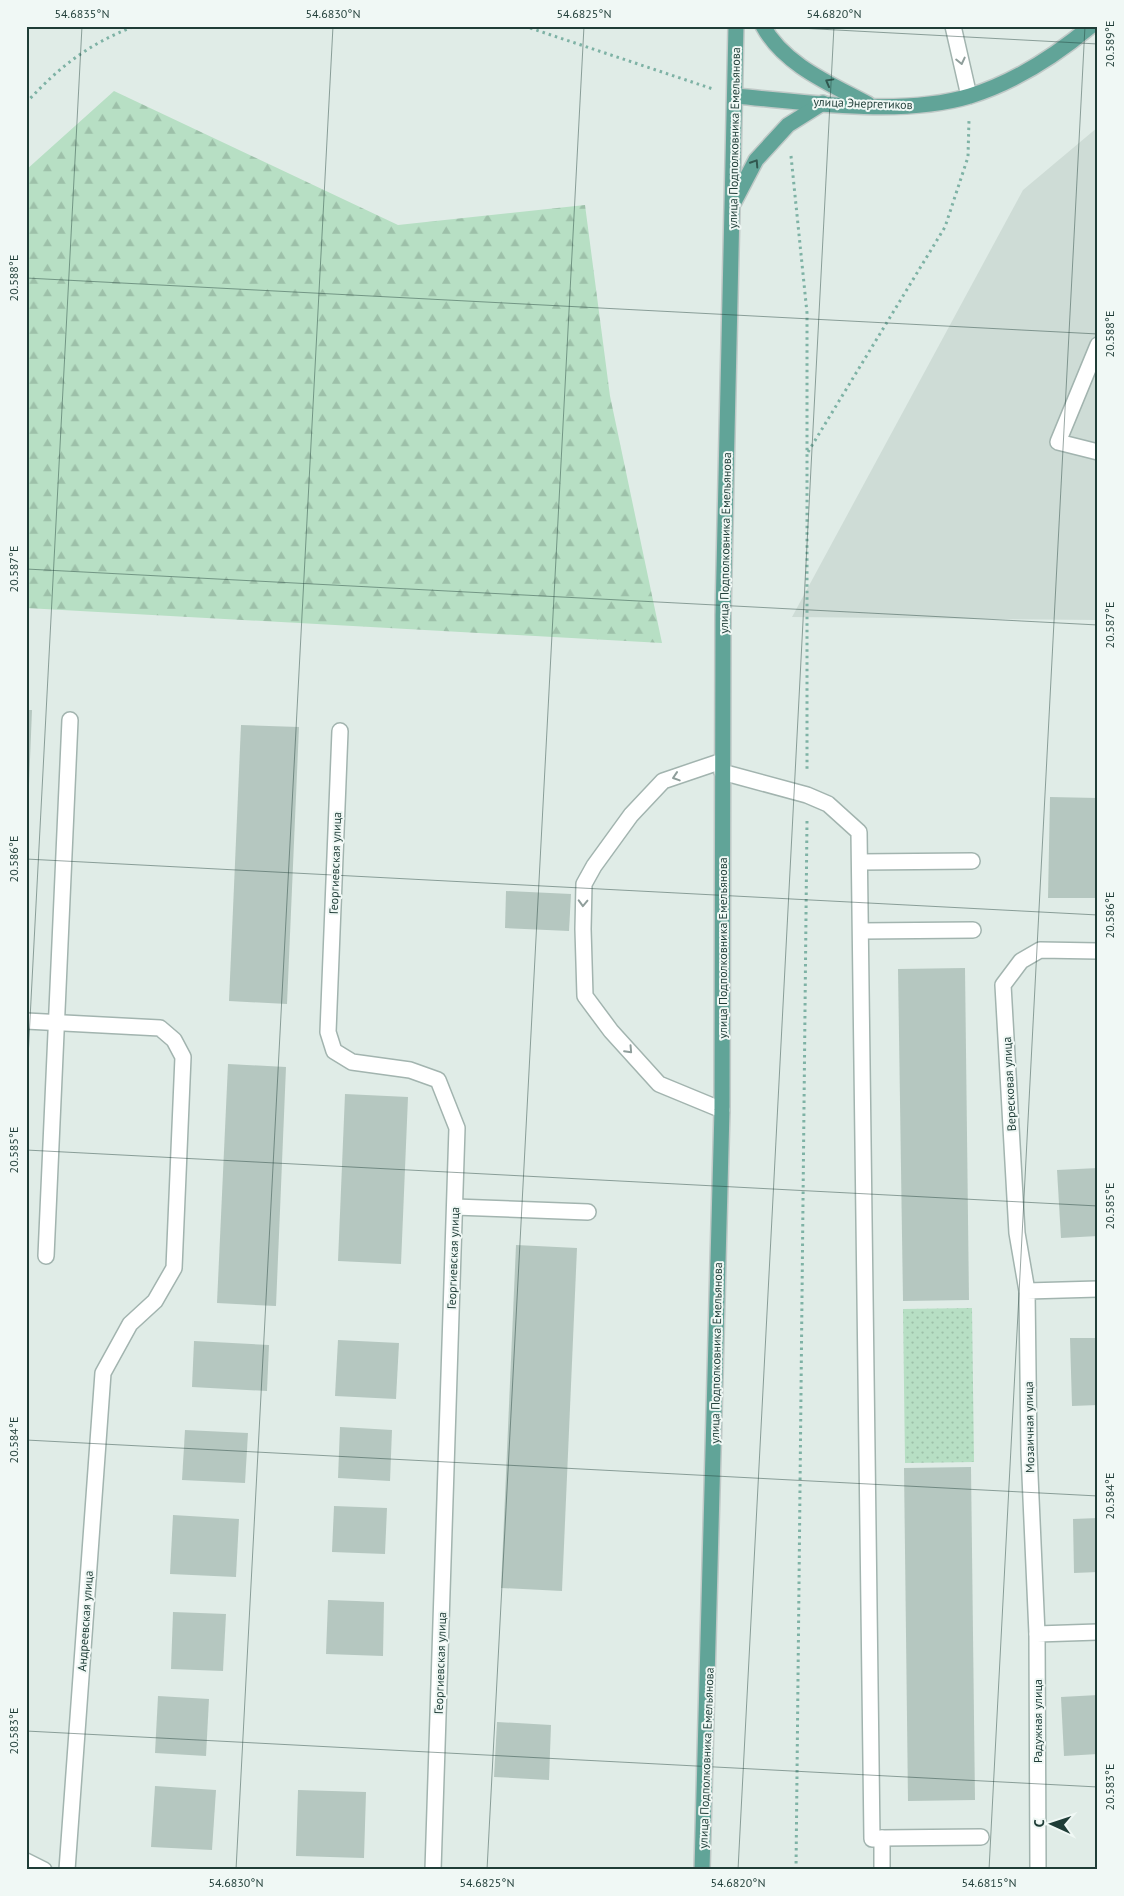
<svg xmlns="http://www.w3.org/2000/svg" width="1124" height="1896" font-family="'PT Sans',sans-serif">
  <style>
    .built { fill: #cedcd6 }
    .forest { fill: url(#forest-firs) }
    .park { fill: url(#park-dots) }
    .building { fill: #b5c7c0 }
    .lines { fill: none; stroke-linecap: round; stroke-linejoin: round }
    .minor-casing { stroke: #a2b4af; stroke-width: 18 }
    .major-casing { stroke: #c0c9c7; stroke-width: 18 }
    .path { stroke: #7eb2a5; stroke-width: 3; stroke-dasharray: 2.5 4; stroke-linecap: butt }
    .minor { stroke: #fff; stroke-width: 15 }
    .major { stroke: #61a498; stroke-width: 15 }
    .oneway { stroke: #8f9e9b }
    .oneway2 { stroke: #30574f }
    .ticks { fill: none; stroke: #1f3d37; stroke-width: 1; stroke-opacity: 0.45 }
    .labels { text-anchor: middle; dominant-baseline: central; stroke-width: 4; stroke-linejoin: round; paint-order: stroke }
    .street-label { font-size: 12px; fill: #1f3d37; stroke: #f0f8f5 }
    .neatline { fill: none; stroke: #1f3d37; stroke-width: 2 }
    .ticks-label { font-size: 12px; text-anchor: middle; fill: #1f3d37 }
  </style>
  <defs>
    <pattern id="forest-firs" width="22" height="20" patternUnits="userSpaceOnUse" patternTransform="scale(1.25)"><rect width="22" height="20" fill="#b7dfc4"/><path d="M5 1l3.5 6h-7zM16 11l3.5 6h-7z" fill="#9dc0a9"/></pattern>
    <pattern id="park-dots" width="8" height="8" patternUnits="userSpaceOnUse" patternTransform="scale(1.25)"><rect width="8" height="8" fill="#b7dfc4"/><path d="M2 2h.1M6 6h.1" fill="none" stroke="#9dc0a9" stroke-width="1.8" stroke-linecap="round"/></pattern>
  </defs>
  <rect width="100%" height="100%" fill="#e0ece7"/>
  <path class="built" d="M1098 127V620L792 617 1023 190Z"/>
  <path class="forest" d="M114 91 398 225 585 205 610 396 662 643 26 608V170Z"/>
  <path class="park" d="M972 1308 974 1462 905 1463 903 1309Z"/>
  <g class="building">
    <path d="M26 710H32L28 810H26Z"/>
    <path d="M241 725 299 727 287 1004 229 1001Z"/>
    <path d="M1050 797 1098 798V898H1048Z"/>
    <path d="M506 891 571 894 569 931 505 928Z"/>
    <path d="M965 968 969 1300 903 1301 898 969Z"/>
    <path d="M228 1064 286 1067 276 1306 217 1303Z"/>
    <path d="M345 1094 408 1097 401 1264 338 1261Z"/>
    <path d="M1098 1168V1236L1061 1238 1057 1170Z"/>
    <path d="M516 1245 577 1248 562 1591 501 1588Z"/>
    <path d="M1070 1338H1098V1405L1072 1406Z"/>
    <path d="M338 1340 399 1343 396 1399 335 1396Z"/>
    <path d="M194 1341 269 1345 267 1391 192 1387Z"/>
    <path d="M340 1427 392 1430 390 1481 338 1478Z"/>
    <path d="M185 1430 248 1433 245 1483 182 1480Z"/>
    <path d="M971 1467 975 1800 908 1801 904 1468Z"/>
    <path d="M334 1506 387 1508 385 1554 332 1552Z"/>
    <path d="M173 1515 239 1519 236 1577 170 1574Z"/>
    <path d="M1098 1518V1572L1074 1573 1073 1519Z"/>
    <path d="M328 1600 384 1602 383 1656 326 1654Z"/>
    <path d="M173 1612 226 1614 223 1671 171 1669Z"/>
    <path d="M1098 1695V1754L1064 1756 1061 1697Z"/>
    <path d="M158 1696 209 1699 206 1756 155 1753Z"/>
    <path d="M497 1722 551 1725 549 1780 494 1777Z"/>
    <path d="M155 1786 216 1790 212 1850 151 1847Z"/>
    <path d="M298 1790 366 1792 364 1858 296 1856Z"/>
  </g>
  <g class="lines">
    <g class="minor-casing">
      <g id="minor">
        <path d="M953 26 969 96"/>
        <path d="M1098 345 1058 442 1098 452"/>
        <path d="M340 731 328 1032 334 1051 352 1062 410 1070 438 1080 457 1128 433 1870"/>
        <path d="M722 761 663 781 631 815 594 866 584 884 583 929 585 996 611 1031 659 1084 722 1110"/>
        <path d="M722 772 807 795 828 804 859 832 872 1839 882 1838V1870"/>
        <path d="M860 862 972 861"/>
        <path d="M861 931 973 930"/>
        <path d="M26 1021 160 1028 174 1040 183 1057 174 1268 155 1301 130 1324 103 1373 67 1870"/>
        <path d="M455 1207 588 1212"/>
        <path d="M46 1256 70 720"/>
        <path d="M1027 1291 1017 1233 1003 985 1021 961 1040 950 1098 951"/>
        <path d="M1037 1634 1029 1453 1027 1291 1098 1289"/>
        <path d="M882 1838 981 1837"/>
        <path d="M26 1861 44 1870"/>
        <path d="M1038 1870 1037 1634 1098 1632"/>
      </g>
    </g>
    <g class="major-casing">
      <g id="major">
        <path d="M763 26C784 65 831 84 868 104"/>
        <path d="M735 96C806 102 900 117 970 96 1015 82 1055 56 1091 26"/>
        <path d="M734 202 756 160 788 125 823 103"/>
        <path d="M702 1870 722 1110 723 615 736 26"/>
      </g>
    </g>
    <g class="path">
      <path d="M524 26 713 89"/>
      <path d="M26 103C59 67 88 44 135 26"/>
      <path d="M791 156 807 313V772"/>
      <path d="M808 452 945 227 968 157 969 120"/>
      <path d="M796 1870 807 820"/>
    </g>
    <use href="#minor" class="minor"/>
    <use href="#major" class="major"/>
  </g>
  <defs><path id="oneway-chevron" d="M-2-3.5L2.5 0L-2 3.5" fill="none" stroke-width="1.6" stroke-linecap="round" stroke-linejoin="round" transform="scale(1.25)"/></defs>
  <g class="oneway">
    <use href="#oneway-chevron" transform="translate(961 61) rotate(77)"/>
    <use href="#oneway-chevron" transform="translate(676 777) rotate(162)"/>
    <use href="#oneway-chevron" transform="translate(583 903) rotate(92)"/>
    <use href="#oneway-chevron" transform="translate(629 1050) rotate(47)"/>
  </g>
  <g class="oneway2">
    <use href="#oneway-chevron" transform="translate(829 82) rotate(-151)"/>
    <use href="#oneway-chevron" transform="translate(755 163) rotate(-57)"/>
  </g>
  <path class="ticks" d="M762 26 1098 44M26 278 1098 334M26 569 1098 625M26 859 1098 915M26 1096 82 26M26 1150 1098 1206M26 1440 1098 1496M26 1731 1098 1787M236 1870 333 26M487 1870 584 26M738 1870 834 26M989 1870 1085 26"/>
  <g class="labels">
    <g class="street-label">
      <text transform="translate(863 103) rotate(2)">улица Энергетиков</text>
      <text transform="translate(734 138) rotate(-89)">улица Подполковника Емельянова</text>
      <text transform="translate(725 543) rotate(-89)">улица Подполковника Емельянова</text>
      <text transform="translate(335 863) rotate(-88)">Георгиевская улица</text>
      <text transform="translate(722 948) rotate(-90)">улица Подполковника Емельянова</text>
      <text transform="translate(1009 1084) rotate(-93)">Вересковая улица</text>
      <text transform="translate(453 1258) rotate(-88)">Георгиевская улица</text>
      <text transform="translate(716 1353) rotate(-89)">улица Подполковника Емельянова</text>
      <text transform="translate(1029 1427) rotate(-91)">Мозаичная улица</text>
      <text transform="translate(85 1621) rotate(-86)">Андреевская улица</text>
      <text transform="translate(440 1663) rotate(-88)">Георгиевская улица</text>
      <text transform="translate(1037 1721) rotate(-90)">Радужная улица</text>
      <text transform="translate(706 1758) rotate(-88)">улица Подполковника Емельянова</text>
    </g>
  </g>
  <rect width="1124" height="1896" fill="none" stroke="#f0f8f5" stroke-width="55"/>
  <g transform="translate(1052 1824) rotate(273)" stroke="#f0f8f5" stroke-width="4" paint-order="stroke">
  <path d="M0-4L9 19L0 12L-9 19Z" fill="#1f3d37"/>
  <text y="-8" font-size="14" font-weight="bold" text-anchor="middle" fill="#1f3d37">С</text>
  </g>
  <rect x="28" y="28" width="1068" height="1840" class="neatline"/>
  <g class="ticks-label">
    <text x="82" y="18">54.6835°N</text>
    <text x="333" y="18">54.6830°N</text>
    <text x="584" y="18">54.6825°N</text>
    <text x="834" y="18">54.6820°N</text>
    <text transform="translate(1110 44) rotate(-90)" y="4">20.589°E</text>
    <text transform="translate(14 278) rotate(-90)" y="4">20.588°E</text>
    <text transform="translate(1110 334) rotate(-90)" y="4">20.588°E</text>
    <text transform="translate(14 569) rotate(-90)" y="4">20.587°E</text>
    <text transform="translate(1110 625) rotate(-90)" y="4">20.587°E</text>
    <text transform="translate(14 859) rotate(-90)" y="4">20.586°E</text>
    <text transform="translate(1110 915) rotate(-90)" y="4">20.586°E</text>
    <text transform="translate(14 1150) rotate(-90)" y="4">20.585°E</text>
    <text transform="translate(1110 1206) rotate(-90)" y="4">20.585°E</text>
    <text transform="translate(14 1440) rotate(-90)" y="4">20.584°E</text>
    <text transform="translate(1110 1496) rotate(-90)" y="4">20.584°E</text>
    <text transform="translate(14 1731) rotate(-90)" y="4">20.583°E</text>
    <text transform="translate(1110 1787) rotate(-90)" y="4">20.583°E</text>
    <text x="236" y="1887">54.6830°N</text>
    <text x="487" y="1887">54.6825°N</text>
    <text x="738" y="1887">54.6820°N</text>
    <text x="989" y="1887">54.6815°N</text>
  </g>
</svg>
